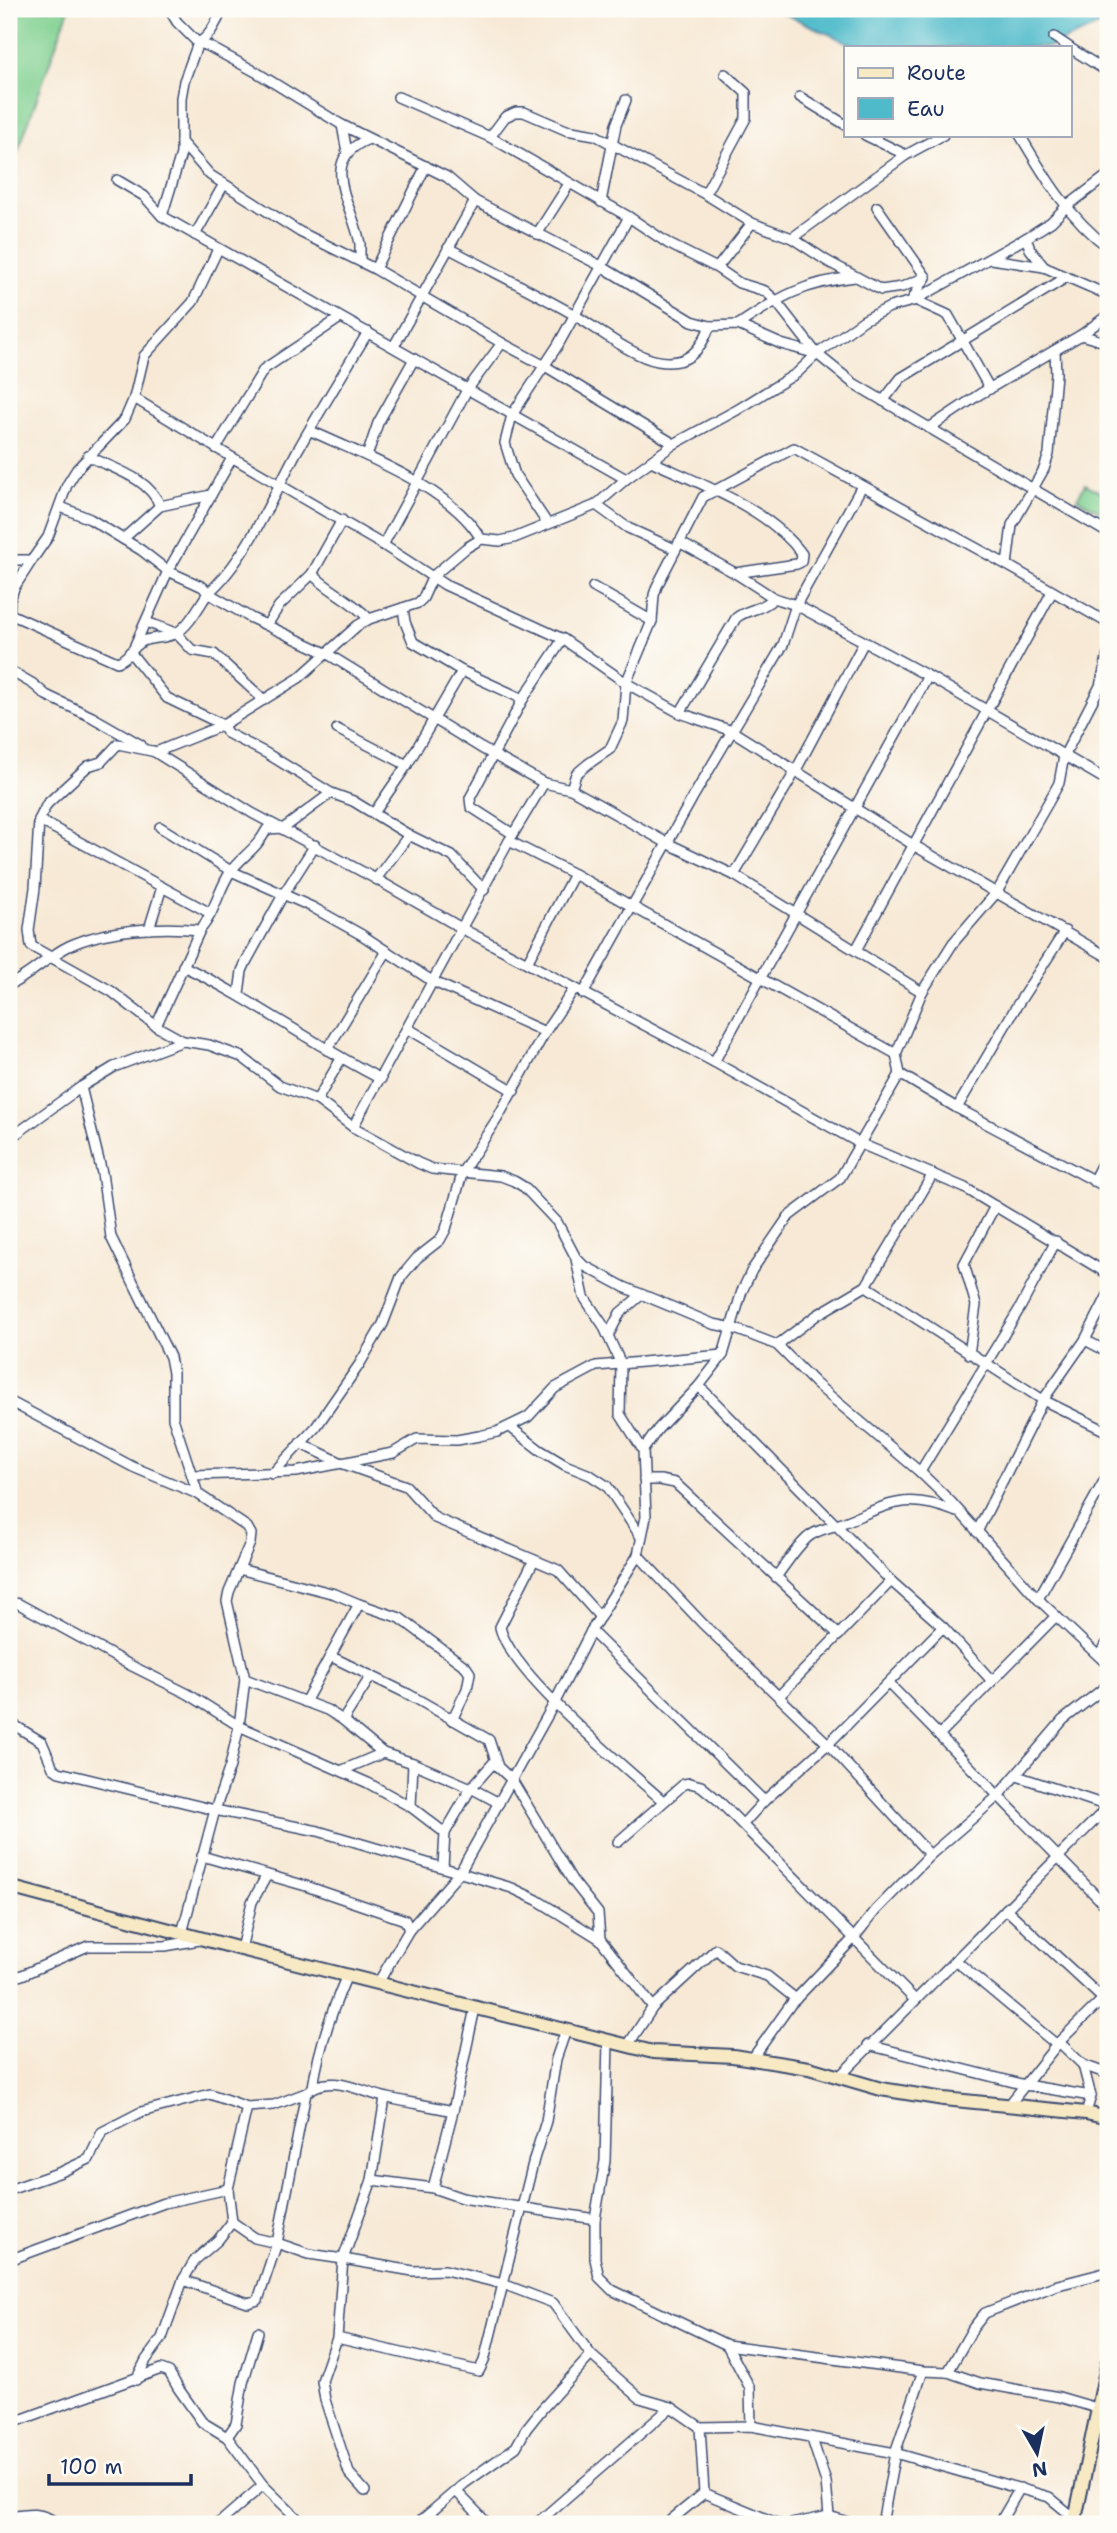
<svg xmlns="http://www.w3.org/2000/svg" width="1117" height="2533" font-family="'Shantell Sans',sans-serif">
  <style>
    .green { fill: #80d090; stroke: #4e8077; stroke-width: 2 }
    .water { fill: #4fbbca; stroke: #357594; stroke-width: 2 }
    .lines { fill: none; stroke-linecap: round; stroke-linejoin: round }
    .street-casing { stroke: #3c4b70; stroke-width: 12 }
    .secondary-casing { stroke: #3c4b70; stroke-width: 16 }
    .street { stroke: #fff; stroke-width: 9 }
    .secondary { stroke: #f6e9c3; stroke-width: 12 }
  </style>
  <rect width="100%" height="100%" fill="#fdfcf7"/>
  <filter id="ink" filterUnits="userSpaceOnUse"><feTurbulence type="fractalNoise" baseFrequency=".0143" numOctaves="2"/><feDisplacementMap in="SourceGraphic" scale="14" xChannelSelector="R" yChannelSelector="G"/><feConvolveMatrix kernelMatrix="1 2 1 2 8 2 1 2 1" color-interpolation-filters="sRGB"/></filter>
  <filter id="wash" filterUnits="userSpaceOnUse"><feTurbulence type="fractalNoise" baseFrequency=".00686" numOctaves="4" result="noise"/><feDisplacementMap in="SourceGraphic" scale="28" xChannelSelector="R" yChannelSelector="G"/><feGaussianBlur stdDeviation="1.57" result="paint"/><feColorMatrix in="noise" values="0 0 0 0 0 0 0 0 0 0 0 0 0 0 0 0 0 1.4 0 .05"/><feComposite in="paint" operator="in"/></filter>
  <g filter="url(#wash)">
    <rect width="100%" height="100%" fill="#f7e9d5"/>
    <g class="green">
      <path d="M9 9H69L9 176Z"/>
      <path d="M1085 484 1108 496V515L1077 499Z"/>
    </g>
    <path class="water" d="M774 9H1108V22L1049 47H871L851 44Z"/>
  </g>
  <g filter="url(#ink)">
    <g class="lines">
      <g class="street-casing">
        <g id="street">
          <path d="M169 9 177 22 198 43 208 46 256 72 342 125 447 177 475 201 601 266 692 321 710 326 738 325 781 344 817 354 853 383 1108 533"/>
          <path d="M1054 37 1069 47"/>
          <path d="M1070 48 1108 72"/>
          <path d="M398 97 490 137 629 217 669 244 717 268 752 223 792 238 827 261 881 290 902 287 926 277"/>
          <path d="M800 97 846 125"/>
          <path d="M342 125 347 152"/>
          <path d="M865 135 906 155"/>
          <path d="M1020 135C1044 176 1069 218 1108 247"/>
          <path d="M490 137 505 117 516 112H524L566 130 595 135 705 194 752 223"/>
          <path d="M181 142 210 175 300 232 375 269 502 343 545 366 674 444"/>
          <path d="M117 180 144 196 162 216 414 359 378 423 367 456"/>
          <path d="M705 194 746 118V93L725 74"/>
          <path d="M601 202 616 125 626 100"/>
          <path d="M877 207 926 277 913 298"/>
          <path d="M162 216 181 154V98L184 81 198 43C211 36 216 22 223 9"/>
          <path d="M537 234 569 184"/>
          <path d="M195 235 224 184"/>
          <path d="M792 238 906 155 943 135"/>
          <path d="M1026 238 1030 249 1044 267"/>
          <path d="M448 248C490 270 532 291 573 314 595 327 633 357 658 361 687 366 700 352 710 326"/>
          <path d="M991 259 1044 267 1108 295"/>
          <path d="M360 260C360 255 360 249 360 244 354 206 315 160 369 139"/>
          <path d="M717 268 739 283 765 291 775 300 817 354 797 373 737 410 674 444 626 479 596 505 514 538 500 541 481 539 466 548 433 576 423 598 418 603 369 619 357 626 299 678 223 725 156 752 118 744 101 762 88 766 47 804 39 820 35 888 29 930 31 946 111 991 156 1026 183 1041 209 1045 242 1057 280 1086 317 1100 353 1127 418 1163 432 1169 501 1176 514 1181 524 1187 557 1222 576 1258 583 1265 624 1287 713 1324 733 1328 777 1345 816 1384 920 1472 951 1502 1038 1599 1108 1665"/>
          <path d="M375 269 426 166"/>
          <path d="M913 299 948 315 990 389"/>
          <path d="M738 325C779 297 805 282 855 277"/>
          <path d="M1081 335 1108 315"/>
          <path d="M394 346 475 201"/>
          <path d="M817 354 864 320 890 307 913 301 1026 238 1051 222 1066 207 1108 175"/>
          <path d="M414 359 626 479"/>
          <path d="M134 398 216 448 383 545 445 585 563 639 626 683 680 713 732 731 915 846 1108 957"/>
          <path d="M883 401 901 378 1067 277"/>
          <path d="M929 428 980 394 1081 335 1108 343"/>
          <path d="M311 431C363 455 452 488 481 539"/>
          <path d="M216 448 264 369 340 318"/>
          <path d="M88 456C114 469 149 478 160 506"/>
          <path d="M651 461C700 484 770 509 802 554L801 562 797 564 735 573"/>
          <path d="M596 505 628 528 675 549"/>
          <path d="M61 507 90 519 141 550 168 571 203 587 208 593C244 563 273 496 296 453 319 412 344 372 368 332"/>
          <path d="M547 523 515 475 505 443 512 415 558 345 629 217"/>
          <path d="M123 539 160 506 211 495"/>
          <path d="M679 542 735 573 774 598 796 605 928 676 1108 781"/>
          <path d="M383 545 467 390 502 343"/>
          <path d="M9 560H32L48 537 67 485 77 469 125 419 134 398 144 356 193 302 218 249"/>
          <path d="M1007 565 1012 525 1044 469 1049 454 1056 374 1055 351"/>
          <path d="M312 574C329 591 353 601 369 619"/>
          <path d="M593 587 652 621"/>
          <path d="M10 614 117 662C128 659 132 647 143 641 153 637 166 639 176 633 189 626 199 606 208 593L251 618 326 653 481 748 544 783 571 789 667 843 734 875 922 992"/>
          <path d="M146 622 176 633 192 650 214 654 264 700"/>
          <path d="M9 625 10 600 14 588 32 560"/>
          <path d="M267 625 279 606 312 574 342 520"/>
          <path d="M135 645 168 571 232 458"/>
          <path d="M130 652 167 698 223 725 227 733 266 753 331 793"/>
          <path d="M1108 654 1100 686 1064 756 1059 783 1053 794 997 892 953 943 922 992 896 1054 900 1074 957 1108 1108 1188"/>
          <path d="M9 670 33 684 46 695 92 717 141 745"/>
          <path d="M462 671 523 699"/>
          <path d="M680 713 736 618C748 608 761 611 774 598"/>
          <path d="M337 729 407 765"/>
          <path d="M153 751 252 813 376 879"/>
          <path d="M544 783 509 841 574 874 896 1054"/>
          <path d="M571 789 576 774 588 764 610 749 623 721 626 683 652 621 654 595 657 586 703 497 794 448 1007 565 1108 623"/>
          <path d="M374 813 407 765 462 671 413 642 405 622 403 608"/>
          <path d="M39 820 210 913"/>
          <path d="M160 827 231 871 312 907 362 935 432 981 545 1032"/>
          <path d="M513 834 471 807 470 798 523 699 563 639"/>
          <path d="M409 835 376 879 463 929 714 1062 861 1144 965 1188 1108 1274"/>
          <path d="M734 875 795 772 864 642"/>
          <path d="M149 929 162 887"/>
          <path d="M856 950 1052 592"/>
          <path d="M528 961 574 874"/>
          <path d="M183 966C252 999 313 1045 381 1079"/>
          <path d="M9 985C31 975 48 956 69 946 105 929 161 926 200 930 215 913 218 890 231 871 243 855 256 850 267 829L284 828 331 793 353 801 409 835 452 856 484 890"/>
          <path d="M239 994 242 971 246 962 283 895 315 845"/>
          <path d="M583 994 693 797 783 645 796 605 862 486"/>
          <path d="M156 1026 200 930"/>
          <path d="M407 1028 514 1091"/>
          <path d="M327 1050 387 951"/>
          <path d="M714 1062 928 676"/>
          <path d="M81 1087 102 1173 111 1237 170 1357 173 1373V1418L198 1494"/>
          <path d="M317 1100 341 1059"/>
          <path d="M957 1108 1016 1007 1065 931"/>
          <path d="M353 1127 509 841"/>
          <path d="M9 1139 81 1087 114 1067 183 1041"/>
          <path d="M1093 1181 1108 1152"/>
          <path d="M576 1259 584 1297 603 1325 621 1364 620 1414 643 1450"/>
          <path d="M866 1286 1043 1400 1108 1432"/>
          <path d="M608 1336 620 1313 640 1296"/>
          <path d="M1085 1340 1108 1352"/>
          <path d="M777 1345 817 1315 866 1286 933 1174"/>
          <path d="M969 1354 976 1305 964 1264 995 1206"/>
          <path d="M699 1386 891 1581 943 1627 992 1681"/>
          <path d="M9 1401 133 1467 198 1494 247 1527 251 1534 250 1543 229 1592 227 1601 245 1679 239 1726 230 1766 215 1810 182 1933"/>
          <path d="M510 1427 540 1450 565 1465 590 1475 607 1486 641 1537"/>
          <path d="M300 1443 344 1464 406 1486 435 1518 558 1570 600 1617"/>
          <path d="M920 1472 1020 1308 1056 1241"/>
          <path d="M272 1474 316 1427 359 1365 383 1324 401 1277 417 1258 440 1240 446 1229 463 1171 497 1119 545 1032 574 989"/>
          <path d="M192 1475 296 1472 393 1453 417 1439 457 1440 479 1436 497 1432 528 1417 555 1388 596 1366 723 1355"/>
          <path d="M644 1480H660L675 1483 839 1635"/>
          <path d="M977 1532 1043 1400 1085 1340 1108 1295"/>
          <path d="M638 1555 702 1623 828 1744 930 1855"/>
          <path d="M534 1560 500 1627C509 1672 625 1767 663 1801"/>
          <path d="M239 1569 335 1594 359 1604 400 1618 466 1667 470 1673 467 1689 452 1720"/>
          <path d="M776 1577C786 1564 795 1549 807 1538 816 1530 826 1529 837 1525 888 1506 902 1490 957 1512"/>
          <path d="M1038 1599 1108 1474"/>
          <path d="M9 1602 19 1604 130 1665 188 1694 239 1726 368 1783 411 1807 445 1833 443 1867"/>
          <path d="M591 1631 764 1801"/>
          <path d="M1099 1655 1108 1642"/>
          <path d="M330 1656 408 1694 489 1740 498 1767 512 1780 572 1880 598 1913 600 1939"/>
          <path d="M245 1679 327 1710 343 1720 383 1753 413 1763 411 1807"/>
          <path d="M889 1684 1108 1908"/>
          <path d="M780 1695 891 1581"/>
          <path d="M305 1702 359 1604"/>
          <path d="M343 1720 371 1676"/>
          <path d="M9 1722 42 1742 53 1768 59 1772 215 1810 318 1831 512 1888 537 1900 600 1939 653 2007"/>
          <path d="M939 1735 1056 1616"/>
          <path d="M413 1763 471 1788 499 1803"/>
          <path d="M343 1770 383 1753"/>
          <path d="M1017 1776 1108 1806"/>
          <path d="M743 1824 764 1801 828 1744 943 1627"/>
          <path d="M445 1833 471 1788 495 1761"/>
          <path d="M618 1842 684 1784 690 1783 701 1786 718 1800 914 1999"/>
          <path d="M202 1856 306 1886 405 1920 409 1930 378 1983"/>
          <path d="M1006 1909 1103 1999"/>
          <path d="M409 1930 460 1872 555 1702 591 1631 638 1555 646 1517 643 1450 658 1429 699 1386 723 1355 742 1291 752 1270 789 1216 840 1178 900 1074"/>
          <path d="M241 1949 252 1902 267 1875"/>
          <path d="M955 1960 1057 2045"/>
          <path d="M9 1979 22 1975 88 1946H165L199 1940"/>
          <path d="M566 2030 556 2059 546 2121 534 2159 503 2284 553 2303 591 2355 640 2398 671 2407 700 2427 751 2426 895 2453 1049 2497 1072 2516 1071 2524"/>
          <path d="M608 2042 605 2161 595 2219V2259L599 2277 612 2290 727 2345 923 2371 948 2372 980 2383 1059 2397 1100 2409"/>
          <path d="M1059 2042 1083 2065 1108 2074"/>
          <path d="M628 2045 653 2007 716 1949 735 1966 767 1976 796 1999"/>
          <path d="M868 2045 1025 2085 1091 2096"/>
          <path d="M752 2059 791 2004 853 1939 876 1910 930 1855 997 1797 1063 1720 1108 1685"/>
          <path d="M1083 2065 1091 2096 1086 2113"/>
          <path d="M839 2077 1108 1807"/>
          <path d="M313 2087C319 2047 331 2012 347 1975"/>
          <path d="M1009 2105 1059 2042 1108 1994"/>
          <path d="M372 2180 433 2188 462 2198 595 2219"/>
          <path d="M433 2188 453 2111"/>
          <path d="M9 2190 61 2172 89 2159 102 2132 141 2112 210 2094 247 2107 274 2105 306 2093"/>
          <path d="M232 2222 228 2189 247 2107"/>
          <path d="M9 2260 164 2203 228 2189"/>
          <path d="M183 2280 248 2303 258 2300 277 2243 306 2093C330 2071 362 2093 388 2098 410 2103 432 2106 453 2111L475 2008"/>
          <path d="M337 2338 479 2371 484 2361 503 2284 445 2270 413 2271 343 2259 337 2338 322 2381 325 2400 349 2473 365 2491"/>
          <path d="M727 2345 750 2388 751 2426"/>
          <path d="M948 2372 973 2328 985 2313 1054 2286 1108 2272"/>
          <path d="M136 2380 146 2360 162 2338 183 2280 195 2260 218 2240 232 2222 255 2238 277 2243 309 2254 343 2259 372 2180 385 2098"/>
          <path d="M9 2424 161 2369 169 2372 178 2388 202 2422 227 2437 236 2424 243 2383 258 2332"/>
          <path d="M227 2437 263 2485 303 2524"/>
          <path d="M812 2439 826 2482 829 2516"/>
          <path d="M457 2492 488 2524"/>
          <path d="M704 2493 779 2524"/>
          <path d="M9 2517C26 2514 43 2511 57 2524"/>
          <path d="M300 2521 354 2524"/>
          <path d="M218 2524 263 2485"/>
          <path d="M417 2524 465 2483 516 2447 526 2429 542 2409 591 2355"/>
          <path d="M536 2524 671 2407"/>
          <path d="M666 2524 704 2493 700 2427"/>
          <path d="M791 2524 829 2516 853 2524"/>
          <path d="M882 2524 895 2453 923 2371"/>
          <path d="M999 2524 1020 2488"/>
        </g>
      </g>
      <g class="secondary-casing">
        <g id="secondary">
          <path d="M9 1887 241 1949 653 2052 733 2056 809 2068 881 2089 944 2099 1086 2113 1108 2118"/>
          <path d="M1074 2524 1108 2361"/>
        </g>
      </g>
      <use href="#street" class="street"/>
      <use href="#secondary" class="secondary"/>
    </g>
  </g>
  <rect width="1117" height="2533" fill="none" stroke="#fdfcf7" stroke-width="35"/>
  <rect x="844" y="46" width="228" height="91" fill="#fdfcf7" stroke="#a3aaba" stroke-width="2"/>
  <rect x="858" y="68" width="35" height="10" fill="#f6e9c3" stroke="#a3aaba" stroke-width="2"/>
  <text x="907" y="80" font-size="21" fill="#1b2f5e">Route</text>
  <rect x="858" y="98" width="35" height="21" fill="#4fbbca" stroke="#a3aaba" stroke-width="2"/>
  <text x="907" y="116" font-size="21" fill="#1b2f5e">Eau</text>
  <g transform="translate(1037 2453) rotate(171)" stroke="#fdfcf7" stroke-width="5" paint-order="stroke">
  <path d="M0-5L12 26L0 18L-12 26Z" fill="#1b2f5e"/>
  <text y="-10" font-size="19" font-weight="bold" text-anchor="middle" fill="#1b2f5e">N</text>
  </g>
  <path d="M49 2474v10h142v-10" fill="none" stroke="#1b2f5e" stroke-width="3.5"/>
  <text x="60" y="2474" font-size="21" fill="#1b2f5e" stroke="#fdfcf7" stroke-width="5" paint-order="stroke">100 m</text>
</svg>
